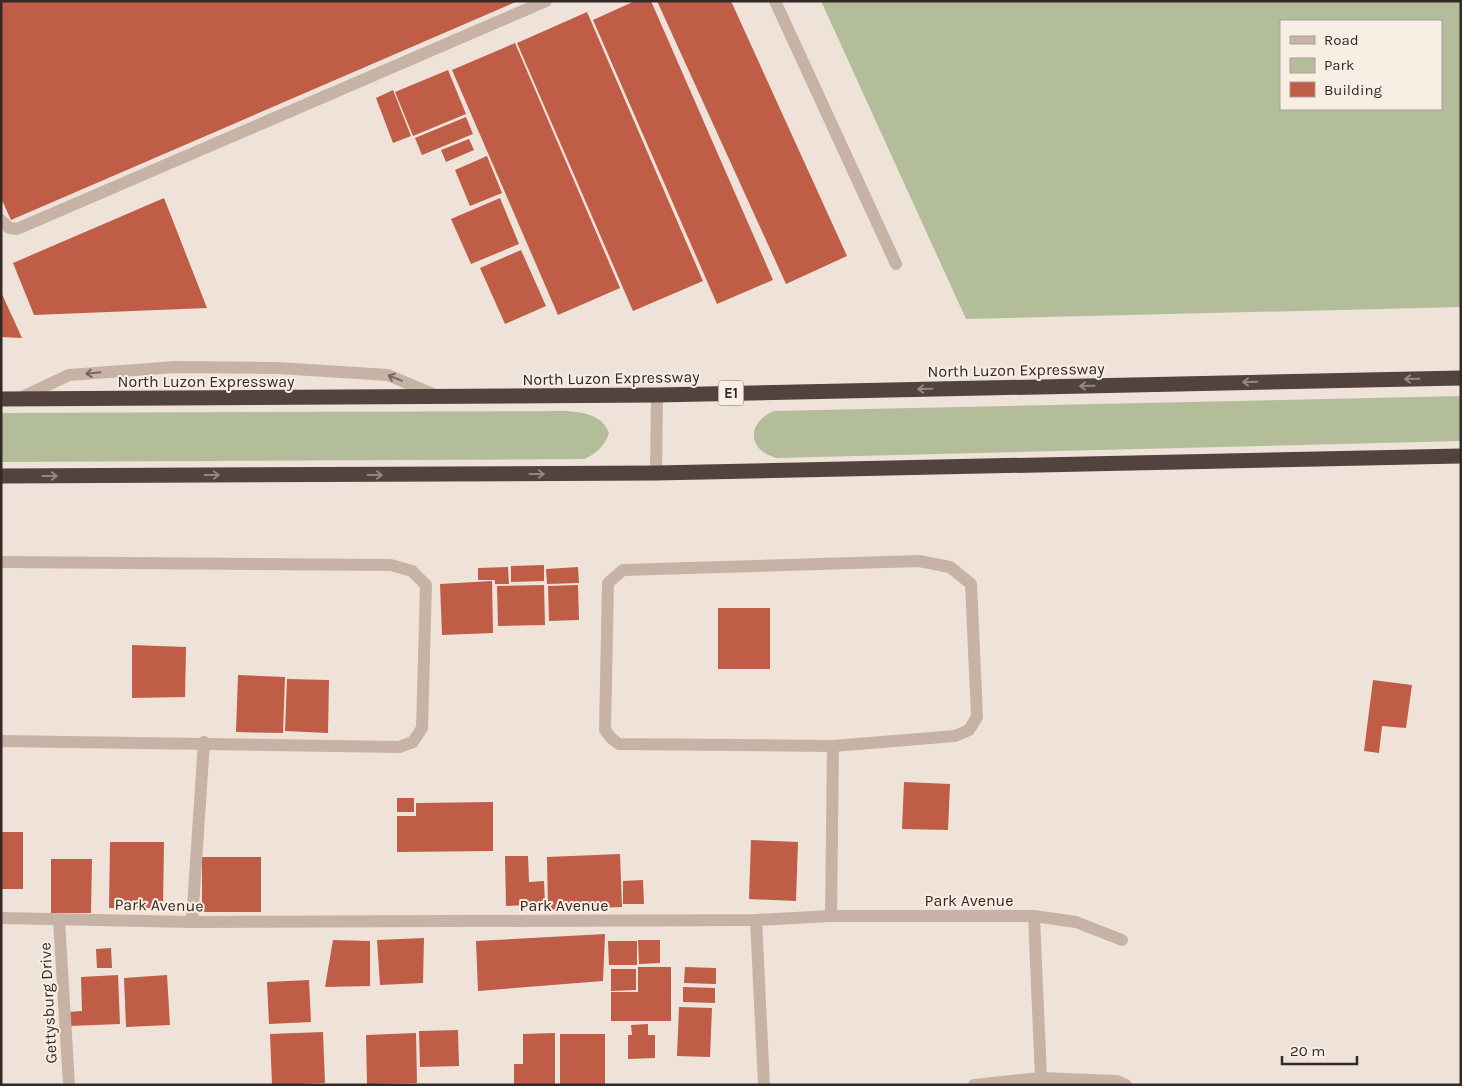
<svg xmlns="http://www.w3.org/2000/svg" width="1462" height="1086" font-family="Karla,sans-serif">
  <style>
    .green { fill: #b3bd9a; fill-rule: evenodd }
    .building { fill: #bf5d47 }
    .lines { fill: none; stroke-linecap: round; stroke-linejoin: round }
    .lane { stroke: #c7b3a5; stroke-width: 12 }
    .street { stroke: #c7b3a5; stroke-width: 12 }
    .highway { stroke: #53433e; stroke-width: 15 }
    .oneway { stroke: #76675f }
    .oneway2 { stroke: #958780 }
    .labels { text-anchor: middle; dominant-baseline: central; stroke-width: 4; stroke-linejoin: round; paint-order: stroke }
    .shield { fill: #f8eee4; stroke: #6e645f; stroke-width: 1 }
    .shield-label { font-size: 15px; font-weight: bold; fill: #332926 }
    .street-label { font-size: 16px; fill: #332926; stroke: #f8eee4 }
  </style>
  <rect width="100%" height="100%" fill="#efe3d9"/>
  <g class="green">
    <path d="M821 1H1461V307L966 319ZM1281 21H1441V109H1281Z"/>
    <path d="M1461 396V441L776 458C772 456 765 454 762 451 745 436 757 418 774 411Z"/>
    <path d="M568 411C585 413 602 415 609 433 604 447 597 453 584 459L1 462V413Z"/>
  </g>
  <g class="building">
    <path d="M1 1H518L11 220 1 198Z"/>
    <path d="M635 1H651L773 280 717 304 593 20Z"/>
    <path d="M657 1H731L847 256 786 284Z"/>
    <path d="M587 12 703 281 633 311 517 43Z"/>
    <path d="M515 43 620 288 558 315 452 70Z"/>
    <path d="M448 70 466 114 413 136 395 92Z"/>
    <path d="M393 90 411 136 393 143 376 98Z"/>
    <path d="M466 117 473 134 422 155 415 138Z"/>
    <path d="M469 139 474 150 446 162 441 150Z"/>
    <path d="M487 156 502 193 470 206 455 170Z"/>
    <path d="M164 198 207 308 34 315 13 263Z"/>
    <path d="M500 198 519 244 471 264 451 219Z"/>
    <path d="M521 250 546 306 505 324 480 268Z"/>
    <path d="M1 292 22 338 1 337Z"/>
    <path d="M544 565V581L511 582V566Z"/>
    <path d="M508 567 509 584H495V580H478V568Z"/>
    <path d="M578 567 579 583 547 584 546 569Z"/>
    <path d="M492 581 493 633 442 635 440 584Z"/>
    <path d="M544 585 545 625 498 626 497 586Z"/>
    <path d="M578 585 579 620 549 621 548 586Z"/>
    <rect x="718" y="608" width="52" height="61"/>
    <path d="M132 645 186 647 185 697 132 698Z"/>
    <path d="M238 675 285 677 283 733 236 732Z"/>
    <path d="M287 679 329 680 328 733 285 731Z"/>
    <path d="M1373 680 1412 685 1406 728 1382 726 1379 753 1364 751Z"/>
    <path d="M904 782 950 784 948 830 902 829Z"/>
    <rect x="397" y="798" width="17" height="14"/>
    <path d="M493 802V851L397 852V816H416V803Z"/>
    <rect x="1" y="832" width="22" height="57"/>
    <path d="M751 840 798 842 796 901 749 899Z"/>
    <path d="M110 842H164L163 908H109Z"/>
    <path d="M620 854 622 907 548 910 547 857Z"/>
    <path d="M505 856H528L529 882 544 881 545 904 506 906Z"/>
    <rect x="202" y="857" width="59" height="55"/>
    <path d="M51 859H92L91 913H51Z"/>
    <path d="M643 880 644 904H623V881Z"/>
    <path d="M605 934 603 981 478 991 476 941Z"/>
    <path d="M424 938 423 983 380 985 377 940Z"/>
    <path d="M333 940 370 941V986L325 987Z"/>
    <path d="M638 940H660V963L639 964Z"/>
    <path d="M608 941H637V965H609Z"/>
    <path d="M111 948 112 968H97L96 949Z"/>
    <path d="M638 967H671V1021H611V992H638Z"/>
    <path d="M685 967 716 968V984L684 983Z"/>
    <path d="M611 969H636V990L611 991Z"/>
    <path d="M118 975 120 1024 69 1026 68 1012 82 1011 81 977Z"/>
    <path d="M167 975 170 1025 126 1027 124 978Z"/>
    <path d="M309 980 311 1022 269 1024 267 982Z"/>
    <path d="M683 987 715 988V1003L683 1002Z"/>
    <path d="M679 1007 712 1008 710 1057 677 1056Z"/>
    <path d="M648 1024V1035H655V1058L628 1059V1035H632L631 1025Z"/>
    <path d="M458 1030 459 1066 420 1067 419 1031Z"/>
    <path d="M323 1032 325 1083 272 1085 270 1034Z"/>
    <path d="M416 1033 417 1083 367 1084 366 1035Z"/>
    <path d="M555 1033V1085H514V1064H523V1034Z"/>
    <rect x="560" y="1034" width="45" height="50"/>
  </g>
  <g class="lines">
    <g class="lane">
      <path d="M775 1 896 264"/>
      <path d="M1 220 9 228 17 229 546 1"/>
      <path d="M20 398 69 375 175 367 278 368 388 375 435 395"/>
      <path d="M656 473 657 395"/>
    </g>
    <g class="street">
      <path d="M919 561 950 567 971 584 977 717 969 730 955 736 833 746 619 744 611 738 605 730 608 583 623 570Z"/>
      <path d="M1 562 391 565 412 571 426 585 422 728 413 742 399 747 1 741"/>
      <path d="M831 916 833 746"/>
      <path d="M1034 916 1041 1078"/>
      <path d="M1 918 192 922 756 920 831 916H1034L1076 922 1122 940"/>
      <path d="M59 920 69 1085"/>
      <path d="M756 920 764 1085"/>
      <path d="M192 922 204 742"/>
      <path d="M974 1085 1041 1078 1117 1081 1126 1085"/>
    </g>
    <g class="highway">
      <path d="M1 399 657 395 1461 378"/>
      <path d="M1 476 656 473 1461 456"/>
    </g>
  </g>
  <defs><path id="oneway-shaft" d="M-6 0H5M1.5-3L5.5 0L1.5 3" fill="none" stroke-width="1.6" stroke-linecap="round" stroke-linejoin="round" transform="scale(1.25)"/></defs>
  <g class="oneway">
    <use href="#oneway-shaft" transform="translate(93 373) rotate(174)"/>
    <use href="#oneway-shaft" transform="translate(395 378) rotate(-158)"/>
  </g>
  <g class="oneway2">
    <use href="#oneway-shaft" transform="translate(1412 379) rotate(179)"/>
    <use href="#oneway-shaft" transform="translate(1250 382) rotate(179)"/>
    <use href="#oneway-shaft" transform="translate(1087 386) rotate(179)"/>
    <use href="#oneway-shaft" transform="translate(925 389) rotate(179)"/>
    <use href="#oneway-shaft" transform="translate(537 474)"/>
    <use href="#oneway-shaft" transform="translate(212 475)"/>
    <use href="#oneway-shaft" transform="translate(375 475)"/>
    <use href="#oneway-shaft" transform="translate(50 476)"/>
  </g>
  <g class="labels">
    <rect class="shield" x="718.5" y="380.5" width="25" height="25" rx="4"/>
    <g class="shield-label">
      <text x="731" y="393">E1</text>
    </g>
    <g class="street-label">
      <text transform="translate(1016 370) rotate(-1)">North Luzon Expressway</text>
      <text transform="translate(611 378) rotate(-1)">North Luzon Expressway</text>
      <text x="206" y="381">North Luzon Expressway</text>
      <text x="969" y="900">Park Avenue</text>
      <text transform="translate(159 905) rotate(1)">Park Avenue</text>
      <text x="564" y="905">Park Avenue</text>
      <text transform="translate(48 1003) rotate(-93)">Gettysburg Drive</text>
    </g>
  </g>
  <rect width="1462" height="1086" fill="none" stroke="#332926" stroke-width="5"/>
  <rect x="1280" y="20" width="162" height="90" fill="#f8eee4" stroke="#a99f98"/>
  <rect x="1290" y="36" width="25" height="8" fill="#c7b3a5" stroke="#a99f98"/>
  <text x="1324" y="45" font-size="15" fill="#332926">Road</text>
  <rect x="1290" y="58" width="25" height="15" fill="#b3bd9a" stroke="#a99f98"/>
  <text x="1324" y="70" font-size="15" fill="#332926">Park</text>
  <rect x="1290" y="82" width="25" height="15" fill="#bf5d47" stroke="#a99f98"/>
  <text x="1324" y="95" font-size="15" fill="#332926">Building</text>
  <path d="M1282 1056v8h75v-8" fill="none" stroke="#332926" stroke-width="2.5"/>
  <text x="1290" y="1056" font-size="15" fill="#332926" stroke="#f8eee4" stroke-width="4" paint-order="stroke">20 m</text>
</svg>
